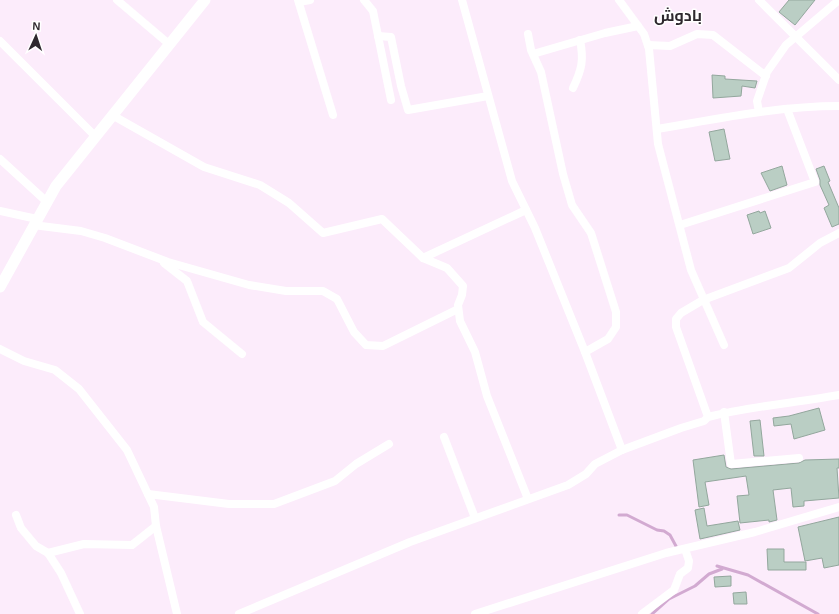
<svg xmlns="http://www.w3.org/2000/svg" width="839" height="614" font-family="Helvetica,Cairo,sans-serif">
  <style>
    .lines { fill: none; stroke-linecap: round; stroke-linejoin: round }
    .stream { stroke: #d2aad1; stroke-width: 3 }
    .building { fill: #bacec4; stroke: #93a79d }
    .minor { stroke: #fff; stroke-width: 8 }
    .tertiary { stroke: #fff; stroke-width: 11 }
    .labels { text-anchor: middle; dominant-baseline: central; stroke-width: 3; stroke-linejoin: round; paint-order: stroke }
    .district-label { font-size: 16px; font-weight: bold; fill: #2e282e; stroke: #fff }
  </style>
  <rect width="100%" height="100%" fill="#fcecfb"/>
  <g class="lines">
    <g class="stream">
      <path d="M619 515H627L657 530 664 531 670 535 677 548"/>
      <path d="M717 566 748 575 818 614"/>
      <path d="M652 614 669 599 695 586 709 574 722 569"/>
    </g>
  </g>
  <g class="building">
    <path d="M789 0H815L795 25 779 12Z"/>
    <path d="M712 75 725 76V79L757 81 755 88 742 86 741 96 713 98Z"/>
    <path d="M724 129 730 159 715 161 709 132Z"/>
    <path d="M782 166 787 185 770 191 761 173Z"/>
    <path d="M824 166 830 181 828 182 839 208V224L832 227 824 208 829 205 820 185V180L816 169Z"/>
    <path d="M759 211 760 213 765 211 771 228 753 234 747 215Z"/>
    <path d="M819 408 825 430 794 439 791 424 774 426 773 418 789 416Z"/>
    <path d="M760 420 764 456H754L750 421Z"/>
    <path d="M724 455 726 467 731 469 799 463 805 460 839 459V468H837L839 498 804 501V506L793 507 791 488 773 490 777 520 769 522V520L740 523 737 496 749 495 746 476 705 482 709 505 699 507 693 460Z"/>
    <path d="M704 508 707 526 738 521 740 530 700 539 695 510Z"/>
    <path d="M839 517V565L824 568 822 558 805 561 798 527Z"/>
    <path d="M767 549H784V562H806V570H768Z"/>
    <path d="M731 576V586L715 587 714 577Z"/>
    <path d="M746 592 747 604H734L733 593Z"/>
  </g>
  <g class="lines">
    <g class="minor">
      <path d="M117 0 169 44"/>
      <path d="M298 0 333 115"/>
      <path d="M364 0 373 11 391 100"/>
      <path d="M462 0 512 181 535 228 585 352 622 450"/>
      <path d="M619 0 644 34 649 49 658 144 691 270 724 345"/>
      <path d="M759 0 839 80"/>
      <path d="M299 2 310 0"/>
      <path d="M528 34 531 50 541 72 563 174 572 205 591 233 616 312V327L608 339 585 352"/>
      <path d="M378 36 391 37 401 86 408 110 488 96"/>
      <path d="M0 41 95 136"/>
      <path d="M648 45 670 46 697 34 713 35 766 76"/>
      <path d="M533 54 605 33 638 26"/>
      <path d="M573 88C582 69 584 60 580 40"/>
      <path d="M759 112 757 101 767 72 786 45 839 0"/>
      <path d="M112 115 204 167 260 185 289 203 323 233 382 219 423 258 447 268 463 286 462 295 458 305 460 321 475 352 487 396 528 499"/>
      <path d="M657 129C717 119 778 106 839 106"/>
      <path d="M0 159 47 202"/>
      <path d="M0 211 37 219"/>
      <path d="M33 225 81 231 105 238 168 262 249 285 286 291H323L337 299 354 332 366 345 383 346 458 309"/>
      <path d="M680 225 815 182 787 109"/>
      <path d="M423 258 526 210"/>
      <path d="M164 263 187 281 203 322 242 354"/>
      <path d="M0 349 24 361 55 370 79 389 127 450 154 507 156 526 177 614"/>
      <path d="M724 412 731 464 799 458"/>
      <path d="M708 417 676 327V319L681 313 703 300 789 268 820 243 839 233"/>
      <path d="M444 437 475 518"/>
      <path d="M148 494 229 504H274L335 481 356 464 389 444"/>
      <path d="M16 515 21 528 36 546 48 553 61 573 80 614"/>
      <path d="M48 553 84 544 132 545 156 526"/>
      <path d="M239 614 410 542 568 485 586 474 595 464 622 450 681 428 704 421 708 417C751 406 795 403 839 395"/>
      <path d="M475 614 666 553 755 532 839 507"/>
      <path d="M642 614 674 590 680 574 688 568 689 561 685 549"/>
    </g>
    <path class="tertiary" d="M0 287 56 186 205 0"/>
  </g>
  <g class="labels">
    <g class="district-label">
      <text x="678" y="15">بادوش</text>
    </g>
  </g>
  <g transform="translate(36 36) rotate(3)" stroke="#ffffff" stroke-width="3" paint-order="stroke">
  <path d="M0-3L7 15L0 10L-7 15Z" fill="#2e282e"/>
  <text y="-6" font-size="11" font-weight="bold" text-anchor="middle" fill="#2e282e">N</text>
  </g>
</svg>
